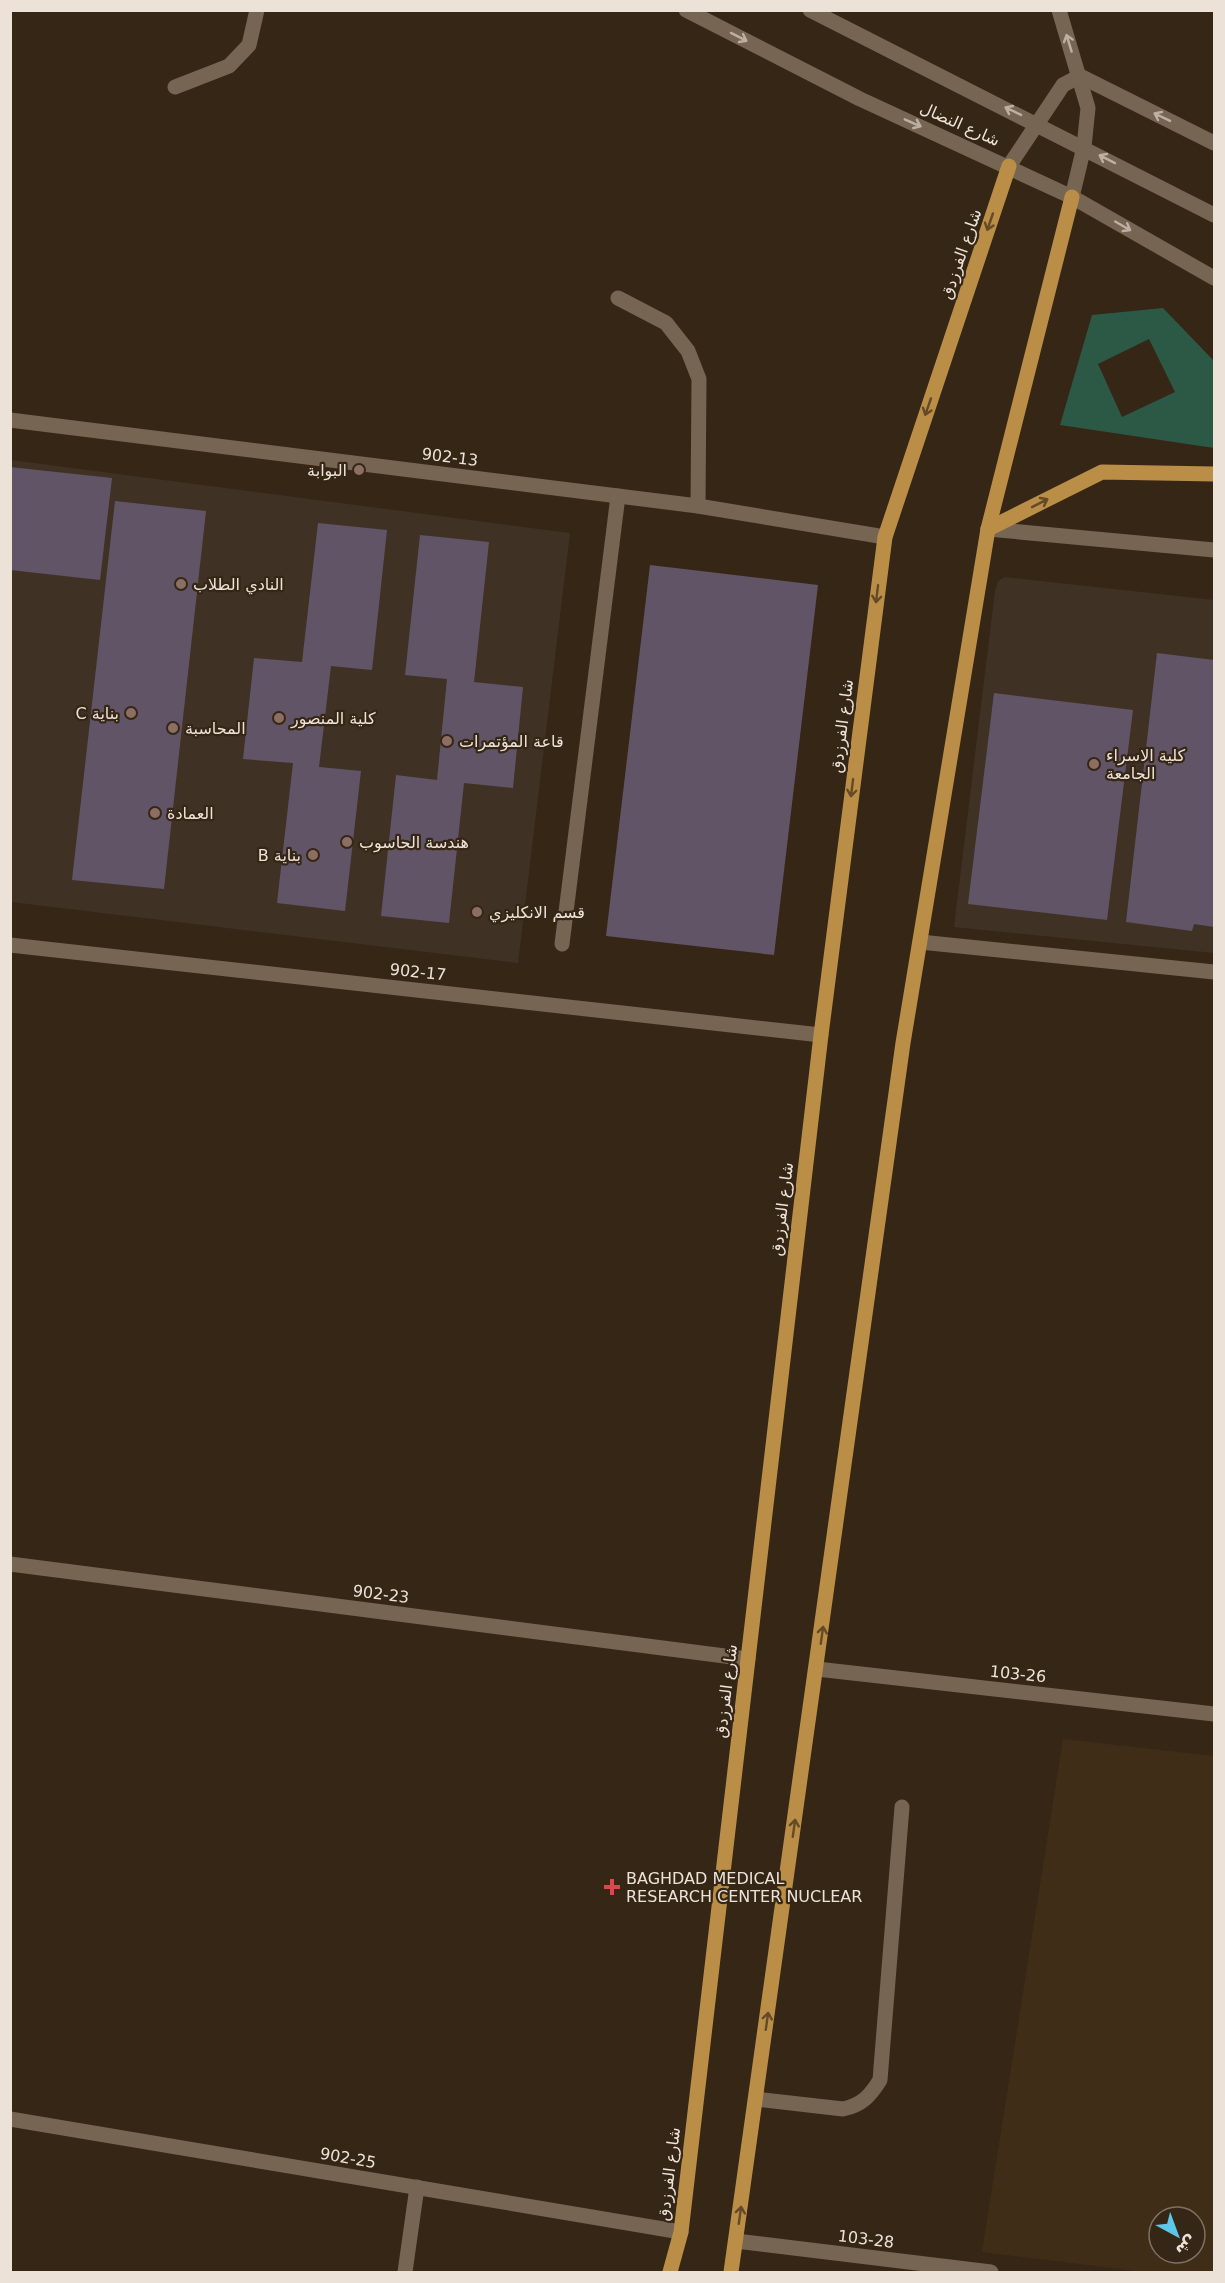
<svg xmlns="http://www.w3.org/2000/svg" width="1225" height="2283" font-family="'DejaVu Sans','Noto Naskh Arabic',sans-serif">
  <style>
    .built { fill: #402d17; fill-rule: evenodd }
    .education { fill: #403125 }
    .green { fill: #2c5946; fill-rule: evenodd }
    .building { fill: #625467 }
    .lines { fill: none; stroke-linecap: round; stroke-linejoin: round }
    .service { stroke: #766553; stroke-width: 15 }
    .minor { stroke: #766553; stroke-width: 15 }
    .tertiary { stroke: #766553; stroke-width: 15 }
    .secondary { stroke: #766553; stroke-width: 15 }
    .primary { stroke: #bb8e47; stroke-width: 15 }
    .oneway { stroke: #bdb0a3 }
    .oneway2 { stroke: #644a27 }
    .education-dot { fill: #8d6e63; stroke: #352616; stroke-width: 2 }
    .health-dot { fill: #e0444e; stroke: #352616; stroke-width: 2 }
    .labels { text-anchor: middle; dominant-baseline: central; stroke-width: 4.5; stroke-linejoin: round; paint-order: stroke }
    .street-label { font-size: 16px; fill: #ece2d8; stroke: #352616 }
    .poi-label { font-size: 16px; fill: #ece2d8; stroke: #352616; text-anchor: start }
  </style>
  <rect width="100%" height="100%" fill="#352616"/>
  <path class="built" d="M1063 1739 1214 1756V2272H1144L982 2252ZM1159 2217H1195V2253H1159Z"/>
  <g class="education">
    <path d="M11 460 570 533 518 963 11 902Z"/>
    <path d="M1005 577 1214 600V953L954 927 995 591 998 581Z"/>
  </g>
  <path class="green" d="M1163 308 1214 361V448L1060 425 1092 315ZM1149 339 1175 392 1122 417 1098 364Z"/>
  <g class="building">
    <path d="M10 467 112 478 100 580 10 570Z"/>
    <path d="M115 501 206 511 164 889 72 880Z"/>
    <path d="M318 523 387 530 372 670 331 666 319 767 361 771 345 911 277 903 293 763 243 759 254 658 302 662Z"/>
    <path d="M420 535 489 542 474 682 523 687 513 788 464 783 449 923 381 916 396 775 437 780 447 679 405 675Z"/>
    <path d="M650 565 818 585 774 955 606 936Z"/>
    <path d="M1157 653 1214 660V927L1194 924 1192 931 1126 922Z"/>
    <path d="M994 693 1133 710 1107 920 968 904Z"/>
  </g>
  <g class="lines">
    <g class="service">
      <path d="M175 87 229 66 249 45 257 10"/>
      <path d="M618 298 666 323 688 351 699 379 698 506"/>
      <path d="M988 529 1214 550"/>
      <path d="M920 942 1214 972"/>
      <path d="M562 944 618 496"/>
      <path d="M756 2099 843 2109C862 2105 870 2096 880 2080L902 1807"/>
      <path d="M405 2272 417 2187"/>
    </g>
    <g class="minor">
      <path d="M10 420 698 506 885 537"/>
      <path d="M10 945 821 1035"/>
      <path d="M817 1669 1214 1714"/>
      <path d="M10 2119 681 2232"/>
      <path d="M736 2241 991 2272"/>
    </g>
    <path class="tertiary" d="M10 1564 748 1659"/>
    <g class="secondary">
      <path d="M686 10 860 99 1072 197 1214 278"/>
      <path d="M810 10 1214 215"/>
      <path d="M1059 10 1088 108 1084 147 1072 197"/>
      <path d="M1080 76 1214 143"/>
      <path d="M1009 166 1063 85 1080 76"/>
    </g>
    <g class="primary">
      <path d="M988 529 1102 472 1214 474"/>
      <path d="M670 2272 681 2232 821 1035 885 537 1009 166"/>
      <path d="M731 2272 903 1043 988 529 1072 197"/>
    </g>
  </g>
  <defs><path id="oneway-shaft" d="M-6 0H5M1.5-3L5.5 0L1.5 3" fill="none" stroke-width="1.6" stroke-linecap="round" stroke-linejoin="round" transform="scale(1.5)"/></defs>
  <g class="oneway">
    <use href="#oneway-shaft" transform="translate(739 37) rotate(27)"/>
    <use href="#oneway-shaft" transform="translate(1069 43) rotate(-107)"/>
    <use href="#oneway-shaft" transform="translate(1013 111) rotate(-154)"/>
    <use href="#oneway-shaft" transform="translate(1162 117) rotate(-154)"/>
    <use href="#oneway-shaft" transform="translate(913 123) rotate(24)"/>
    <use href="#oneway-shaft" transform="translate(1107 159) rotate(-153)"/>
    <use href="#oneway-shaft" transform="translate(1123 226) rotate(30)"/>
  </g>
  <g class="oneway2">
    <use href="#oneway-shaft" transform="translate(990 222) rotate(109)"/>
    <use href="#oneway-shaft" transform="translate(928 407) rotate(109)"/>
    <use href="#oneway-shaft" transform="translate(1040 503) rotate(-27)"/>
    <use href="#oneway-shaft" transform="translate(877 594) rotate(97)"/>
    <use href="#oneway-shaft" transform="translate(852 788) rotate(97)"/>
    <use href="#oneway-shaft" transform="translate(822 1635) rotate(-82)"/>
    <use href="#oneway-shaft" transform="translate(794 1828) rotate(-82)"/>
    <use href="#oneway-shaft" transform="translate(767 2021) rotate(-82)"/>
    <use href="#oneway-shaft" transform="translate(740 2215) rotate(-82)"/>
  </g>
  <g class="education-dot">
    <circle cx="359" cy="470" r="6"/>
    <circle cx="181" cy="584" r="6"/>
    <circle cx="131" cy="713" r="6"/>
    <circle cx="279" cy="718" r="6"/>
    <circle cx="173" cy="728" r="6"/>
    <circle cx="447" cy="741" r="6"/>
    <circle cx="1094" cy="764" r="6"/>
    <circle cx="155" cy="813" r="6"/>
    <circle cx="347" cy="842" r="6"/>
    <circle cx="313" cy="855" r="6"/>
    <circle cx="477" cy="912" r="6"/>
  </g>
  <path class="health-dot" d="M609 1878h6v6h6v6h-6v6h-6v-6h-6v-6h6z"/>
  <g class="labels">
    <g class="street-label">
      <text transform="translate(960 124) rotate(24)">شارع النضال</text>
      <text transform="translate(961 254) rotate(-71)">شارع الفرزدق</text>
      <text transform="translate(450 457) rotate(7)">902-13</text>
      <text transform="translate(842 726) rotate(-83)">شارع الفرزدق</text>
      <text transform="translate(418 972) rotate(6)">902-17</text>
      <text transform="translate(782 1209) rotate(-83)">شارع الفرزدق</text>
      <text transform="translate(381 1594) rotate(7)">902-23</text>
      <text transform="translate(1018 1674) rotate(6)">103-26</text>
      <text transform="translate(726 1691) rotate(-83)">شارع الفرزدق</text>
      <text transform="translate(348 2158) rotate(10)">902-25</text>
      <text transform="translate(669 2174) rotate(-83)">شارع الفرزدق</text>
      <text transform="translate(866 2239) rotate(7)">103-28</text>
    </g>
    <g class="poi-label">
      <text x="347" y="470" text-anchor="end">البوابة</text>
      <text x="193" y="584">النادي الطلاب</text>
      <text x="119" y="713" text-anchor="end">C بناية</text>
      <text x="291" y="718">كلية المنصور</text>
      <text x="185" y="728">المحاسبة</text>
      <text x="459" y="741">قاعة المؤتمرات</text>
      <text x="1106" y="755">كلية الاسراء<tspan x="1106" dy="18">الجامعة</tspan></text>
      <text x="167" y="813">العمادة</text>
      <text x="359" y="842">هندسة الحاسوب</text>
      <text x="301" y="855" text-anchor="end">B بناية</text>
      <text x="489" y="912">قسم الانكليزي</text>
      <text x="626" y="1878">BAGHDAD MEDICAL<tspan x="626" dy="18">RESEARCH CENTER NUCLEAR</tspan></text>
    </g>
  </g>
  <rect width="1225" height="2283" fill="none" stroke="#ece2d8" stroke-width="24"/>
  <g transform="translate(1177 2235) rotate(139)"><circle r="28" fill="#352616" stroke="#7e7164" stroke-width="1.5"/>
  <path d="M0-4.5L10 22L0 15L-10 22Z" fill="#5cc7e7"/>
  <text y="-9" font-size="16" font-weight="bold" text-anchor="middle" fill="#ece2d8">ش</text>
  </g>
</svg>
